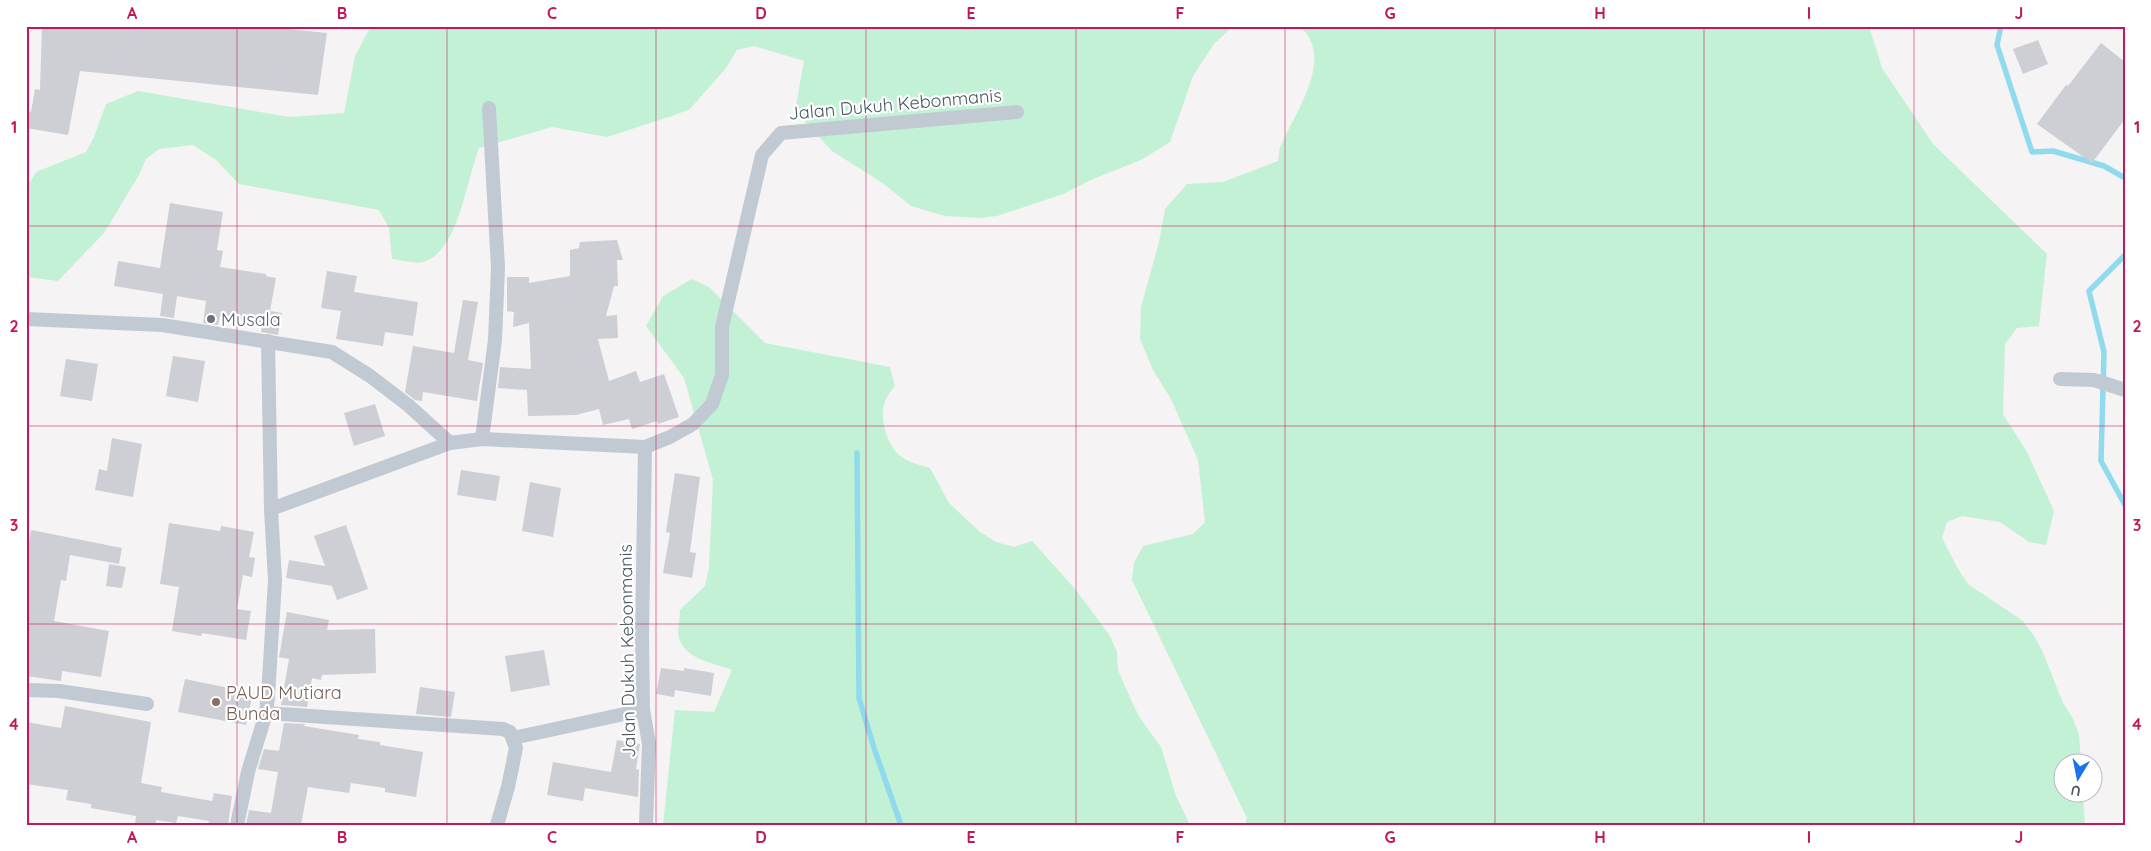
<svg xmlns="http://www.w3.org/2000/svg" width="2151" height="851" font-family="Quicksand,sans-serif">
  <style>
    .green { fill: #c3f1d5 }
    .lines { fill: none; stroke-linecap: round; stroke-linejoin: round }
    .stream { stroke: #90daee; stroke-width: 5.5 }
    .building { fill: #cdcfd5 }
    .minor { stroke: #c1cad2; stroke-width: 14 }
    .grid { fill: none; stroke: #c2185b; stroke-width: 1; stroke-opacity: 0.55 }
    .worship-dot { fill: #6b7280; stroke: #fff; stroke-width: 2 }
    .education-dot { fill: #8d6e63; stroke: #fff; stroke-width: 2 }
    .labels { text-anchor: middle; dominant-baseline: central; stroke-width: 4.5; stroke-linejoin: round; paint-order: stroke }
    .street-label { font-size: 18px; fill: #4a5661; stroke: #fff }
    .worship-label { font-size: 18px; fill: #5b616d; stroke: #fff; text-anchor: start }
    .education-label { font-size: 18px; fill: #785e54; stroke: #fff; text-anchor: start }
    .neatline { fill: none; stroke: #c2185b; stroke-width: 2 }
    .grid-label { font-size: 16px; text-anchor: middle; font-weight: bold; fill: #c2185b }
  </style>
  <rect width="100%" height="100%" fill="#f5f3f3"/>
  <g class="green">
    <path d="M371 26H1233L1214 44 1193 76 1170 142 1141 160 1093 179 1063 194 997 216 979 218 945 216 911 206 884 184 832 151 795 111 804 61 754 46 737 50 726 68 690 109 675 115 607 137 552 127 479 148C467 178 459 248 426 261 417 265 402 260 392 259L389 228 379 210 239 184 216 160 193 145 159 149 146 159 139 175 104 233 58 281 26 277 27 187 36 172 86 152 94 137 106 104 138 91 289 117 344 113 355 56Z"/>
    <path d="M1299 26H1869L1882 68 1933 144 2047 254 2039 326 2017 328 2005 344 2003 414 2027 452 2054 511 2046 545 2029 542 2000 522 1962 516 1947 522 1942 538 1958 569 1968 584 2023 621 2034 636 2042 650 2063 703 2072 717 2079 734 2081 763 2064 764V794H2083L2085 825H1245L1247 818 1132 580 1134 563 1143 546 1193 534 1205 522 1198 460 1171 399 1153 370 1140 339 1141 307 1159 242 1165 209 1187 184 1223 182 1278 161C1279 155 1279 148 1282 143 1296 111 1336 56 1299 26Z"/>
    <path d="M692 279 709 287 765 343 890 367 895 386C892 390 888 394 886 399 878 415 886 442 898 454 907 462 919 465 930 468L949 503 980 532 996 542 1014 547 1032 541 1076 590 1110 636 1117 652 1118 670 1132 702 1140 718 1161 747 1176 796 1190 825H663L675 710 714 712 732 670C714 663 686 660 679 638 677 631 680 618 680 610L705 586 709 568 713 480 684 378 646 326 663 296Z"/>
  </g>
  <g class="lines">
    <g class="stream">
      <path d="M2001 26 1997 45 2032 152 2053 151 2104 166 2125 178"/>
      <path d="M2125 255 2089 291 2104 352 2101 461 2125 505"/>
      <path d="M857 453 859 698 874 748 901 825"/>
    </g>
  </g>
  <g class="building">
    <path d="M42 26H278V28L327 33 318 95 80 71 68 135 26 128 28 111 31 112 35 89 40 90Z"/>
    <path d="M2038 40 2048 64 2023 74 2013 49Z"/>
    <path d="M2101 43 2125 62V119L2092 163 2037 124 2066 85 2068 86Z"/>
    <path d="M170 203 223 212 217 250 223 251 220 267 266 274V276L276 278 270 311 282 313 278 335 261 332 262 325 220 317 218 325 203 323 206 301 177 296 174 318 160 316 163 294 114 286 118 261 160 268Z"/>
    <path d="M617 240 623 260H617L618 286H614L606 316 617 315 618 338 598 339 609 381 636 371 640 382 664 374 679 417 658 424 657 421 632 429 629 419 603 425 599 409 576 415 528 416 527 390 498 388 500 367 531 369 529 323 513 327 514 312 507 311V277H529V283L570 276V250L579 248 580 242Z"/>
    <path d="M327 271 357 276 354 292 418 302 413 336 385 332 383 346 336 339 341 311 321 308Z"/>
    <path d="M463 300 478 302 468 360 483 363 477 401 423 392 422 401 415 400 405 392 413 346 454 353Z"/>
    <path d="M173 356 205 361 198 402 166 396Z"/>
    <path d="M66 359 98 364 92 401 60 396Z"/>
    <path d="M375 404 385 436 354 446 344 413Z"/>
    <path d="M112 438 142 444 133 497 95 490 99 469 107 471Z"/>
    <path d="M461 470 500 476 496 501 457 495Z"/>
    <path d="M675 473 700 477 690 552 696 553 692 578 663 573 670 533 666 532Z"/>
    <path d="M530 482 561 488 553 537 522 531Z"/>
    <path d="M169 523 220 531 221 526 254 532 249 557 255 558 252 577 243 575 237 609 251 611 246 640 202 633 201 636 172 631 179 587 160 584Z"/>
    <path d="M346 525 368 589 337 600 332 586 286 578 289 560 325 566 314 536Z"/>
    <path d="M31 530 122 548 119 564 70 555 66 581 61 580 54 621 109 631 101 677 62 671 61 681 26 676V631L29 613 26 612V560Z"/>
    <path d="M109 564 126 567 122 588 106 586Z"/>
    <path d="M287 612 329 620 327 630 375 629 376 673 322 675 321 680 312 678 307 707 281 705 289 659 279 657Z"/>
    <path d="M544 650 550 685 511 692 505 656Z"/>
    <path d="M661 668 684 671V668L714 673 711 696 675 690 674 697 656 694Z"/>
    <path d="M185 679 253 693 246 725 178 712Z"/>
    <path d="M420 687 455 692 451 717 416 714Z"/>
    <path d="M65 706 151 722 141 783 162 787 161 792 212 801 214 793 232 796 228 825H208L209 821 178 816 176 823 156 820V825H135L136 816 91 808V804L66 800 68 790 26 784V722L61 728Z"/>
    <path d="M284 723 305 724 304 726 359 735 358 739 380 742V745L423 752 416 797 385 792V788L351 783 349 793 308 787 301 825H246L249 810 271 813 278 772 258 769 264 749 279 751Z"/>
    <path d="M617 740 640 744 636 769 639 770 638 797 585 788 583 801 547 795 553 762 611 772Z"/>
  </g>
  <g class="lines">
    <g class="minor">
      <path d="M26 319 162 325 332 352 370 376 408 405 450 443 482 439 645 447 670 437 693 424 712 404 722 375V327L762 155 781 133 1017 112"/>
      <path d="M2060 379 2094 380 2125 390"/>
      <path d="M482 439 495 340 498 268 489 108"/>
      <path d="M645 447 642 636 643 710 649 744 646 825"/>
      <path d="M271 509 450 443"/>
      <path d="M26 690 59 691 147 704"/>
      <path d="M266 713 503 729 510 732 516 748 508 787 497 825"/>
      <path d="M513 738 643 710"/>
      <path d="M237 825 248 772 266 713 268 696 275 580 271 509 268 341"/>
    </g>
  </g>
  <path class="grid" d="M237 26V825M447 26V825M656 26V825M866 26V825M1076 26V825M1285 26V825M1495 26V825M1704 26V825M1914 26V825M26 226H2125M26 426H2125M26 624H2125"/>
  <circle class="worship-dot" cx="211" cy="319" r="5"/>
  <circle class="education-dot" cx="216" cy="702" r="5"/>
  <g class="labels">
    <g class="street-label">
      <text transform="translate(895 104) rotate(-5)">Jalan Dukuh Kebonmanis</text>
      <text transform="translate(627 651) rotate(-91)">Jalan Dukuh Kebonmanis</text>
    </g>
    <g class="worship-label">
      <text x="221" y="319">Musala</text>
    </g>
    <g class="education-label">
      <text x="226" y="692">PAUD Mutiara<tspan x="226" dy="21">Bunda</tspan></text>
    </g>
  </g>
  <rect width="2151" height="851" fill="none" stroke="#ffffff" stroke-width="55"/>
  <g transform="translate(2078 778) rotate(190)"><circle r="24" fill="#ffffff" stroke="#b7bbc0"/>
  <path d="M0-4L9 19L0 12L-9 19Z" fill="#1a73e8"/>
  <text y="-8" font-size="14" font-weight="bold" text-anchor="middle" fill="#4a5661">U</text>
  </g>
  <rect x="28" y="28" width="2096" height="796" class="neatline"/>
  <g class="grid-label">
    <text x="132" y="19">A</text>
    <text x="342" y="19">B</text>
    <text x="552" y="19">C</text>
    <text x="761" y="19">D</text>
    <text x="971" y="19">E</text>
    <text x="1180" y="19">F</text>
    <text x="1390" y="19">G</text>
    <text x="1600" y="19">H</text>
    <text x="1809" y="19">I</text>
    <text x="2019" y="19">J</text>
    <text x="14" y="133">1</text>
    <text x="2137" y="133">1</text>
    <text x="14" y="332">2</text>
    <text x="2137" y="332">2</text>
    <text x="14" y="531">3</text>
    <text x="2137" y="531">3</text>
    <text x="14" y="730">4</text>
    <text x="2137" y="730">4</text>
    <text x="132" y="843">A</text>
    <text x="342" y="843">B</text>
    <text x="552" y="843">C</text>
    <text x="761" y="843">D</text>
    <text x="971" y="843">E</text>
    <text x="1180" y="843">F</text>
    <text x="1390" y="843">G</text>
    <text x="1600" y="843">H</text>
    <text x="1809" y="843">I</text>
    <text x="2019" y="843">J</text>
  </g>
</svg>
